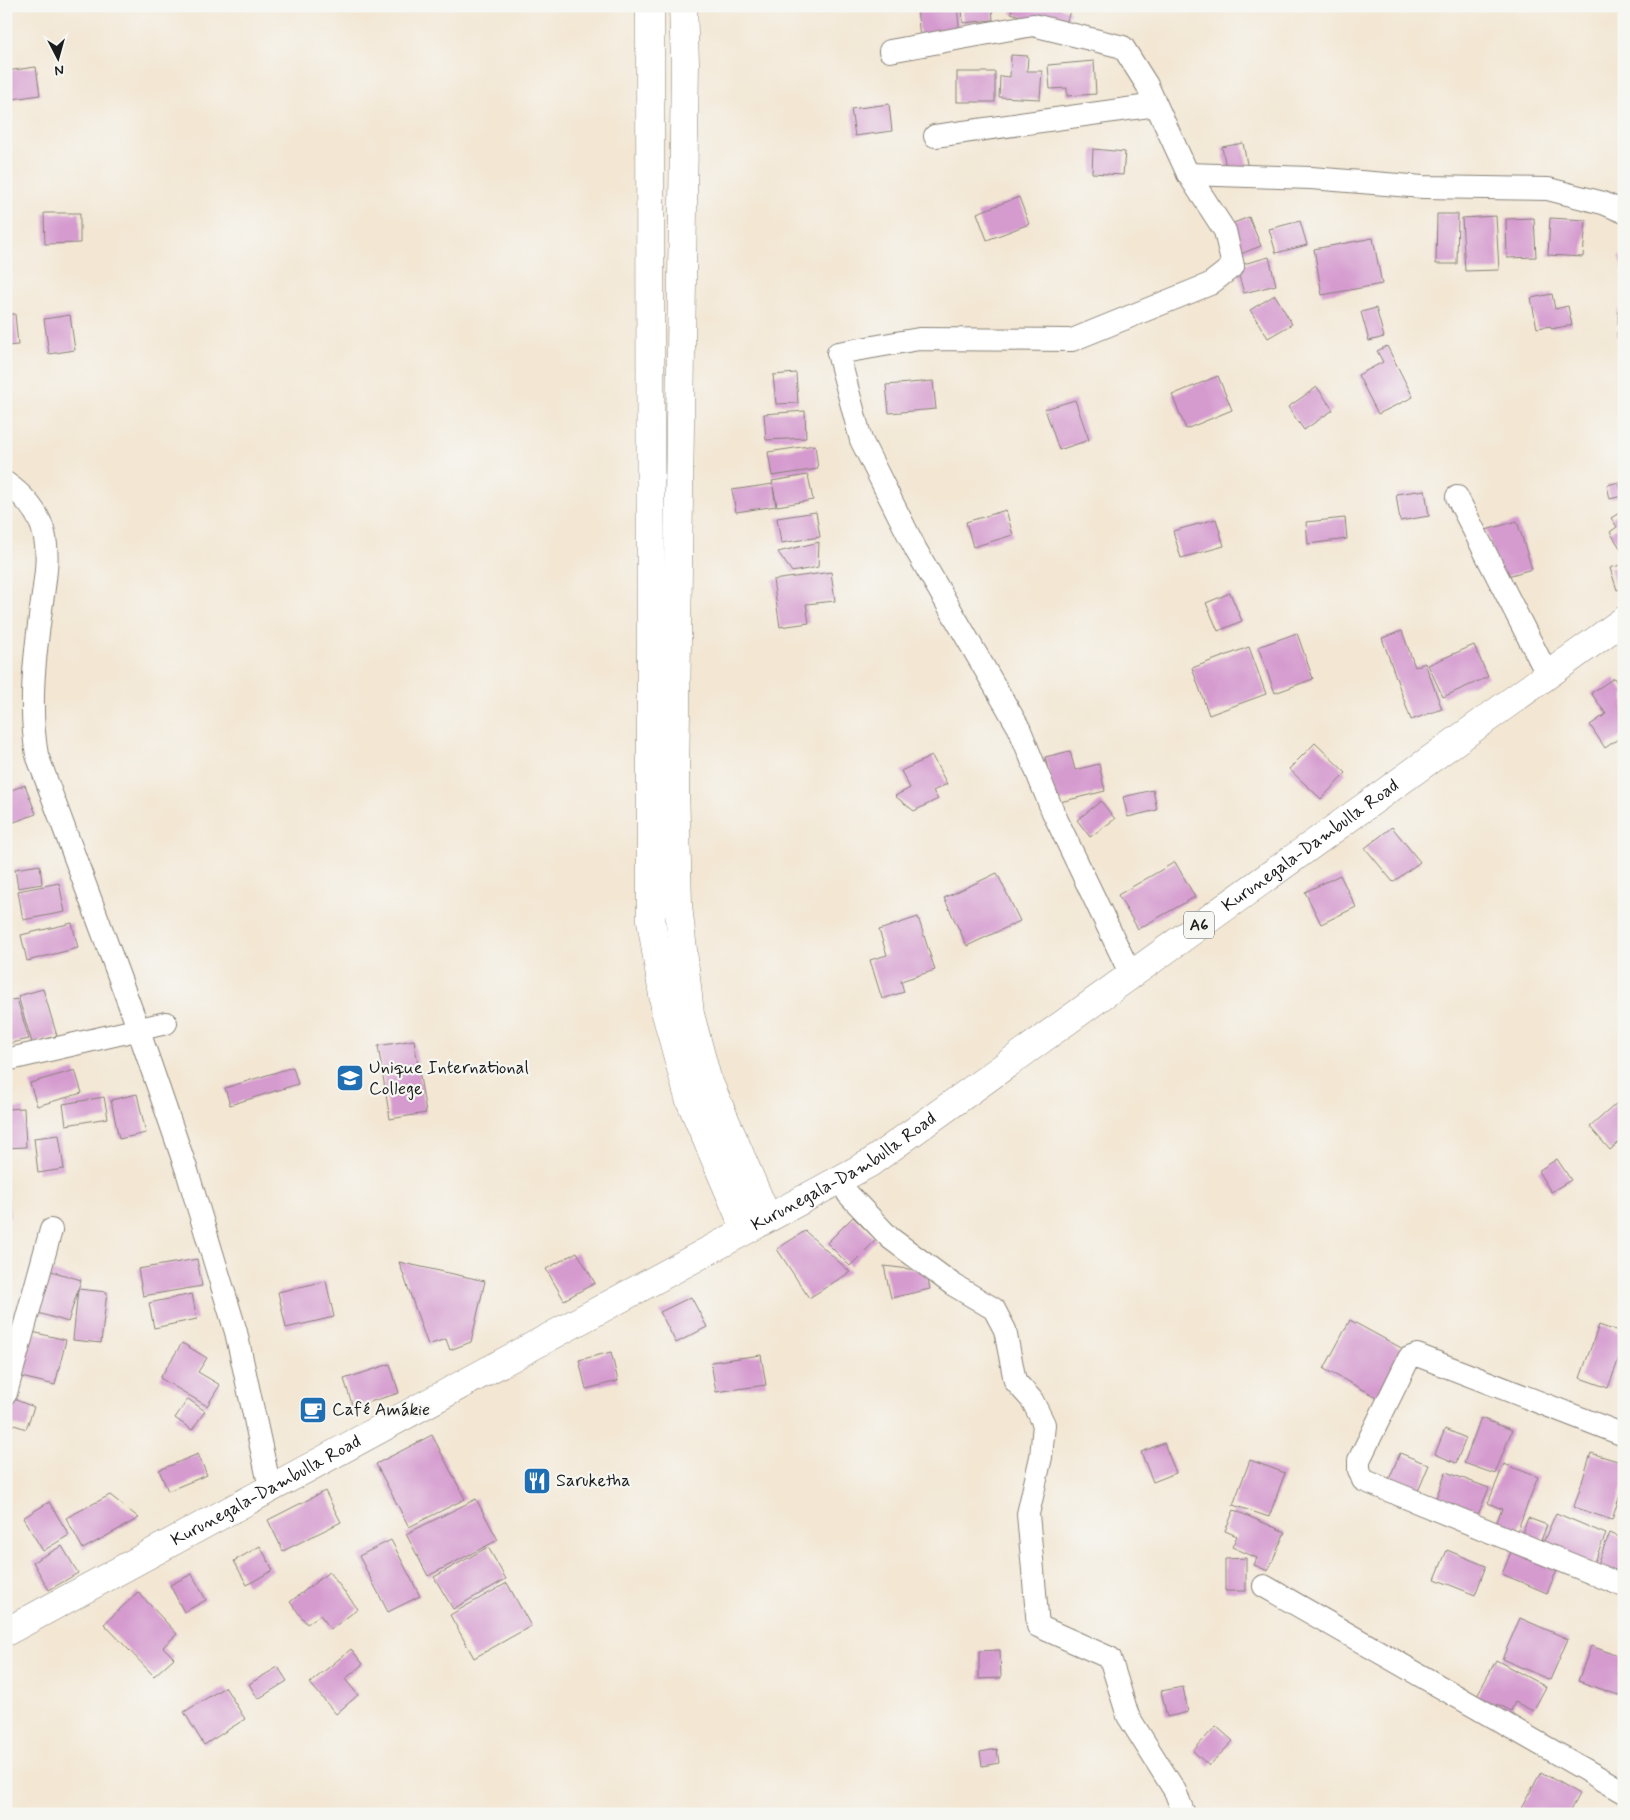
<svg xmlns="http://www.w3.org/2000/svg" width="1630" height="1820" font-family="Mynerve,sans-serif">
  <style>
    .building { fill: #d59bcf }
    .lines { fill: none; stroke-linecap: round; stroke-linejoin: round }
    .street-casing { stroke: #888278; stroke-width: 24 }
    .highway-casing { stroke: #888278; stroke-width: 29 }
    .street { stroke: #fff; stroke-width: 22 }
    .highway { stroke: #fff; stroke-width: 28 }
    .labels { text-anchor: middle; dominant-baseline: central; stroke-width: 4.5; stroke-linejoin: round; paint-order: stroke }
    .shield { fill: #f6f6f2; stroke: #5d5d5c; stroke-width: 1 }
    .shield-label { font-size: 16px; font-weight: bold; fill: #1c1c1c }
    .street-label { font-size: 18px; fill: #1c1c1c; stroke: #f6f6f2 }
    .poi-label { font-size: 18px; fill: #1c1c1c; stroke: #f6f6f2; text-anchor: start }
  </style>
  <rect width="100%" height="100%" fill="#f6f6f2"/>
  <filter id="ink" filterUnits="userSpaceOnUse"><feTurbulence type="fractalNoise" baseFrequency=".02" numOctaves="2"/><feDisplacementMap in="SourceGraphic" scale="10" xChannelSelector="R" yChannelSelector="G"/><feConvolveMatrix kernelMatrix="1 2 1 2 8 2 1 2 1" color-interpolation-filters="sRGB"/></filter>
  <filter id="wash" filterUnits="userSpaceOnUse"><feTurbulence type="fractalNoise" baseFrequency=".0096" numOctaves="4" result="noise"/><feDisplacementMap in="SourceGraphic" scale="20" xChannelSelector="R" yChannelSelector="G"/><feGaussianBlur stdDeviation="1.12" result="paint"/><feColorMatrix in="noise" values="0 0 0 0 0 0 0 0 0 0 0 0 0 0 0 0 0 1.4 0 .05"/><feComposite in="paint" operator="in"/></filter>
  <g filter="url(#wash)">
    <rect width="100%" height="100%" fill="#f3e7d4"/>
    <g id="blocks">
      <g class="building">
        <path d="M917 6H957L960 36 920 40Z"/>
        <path d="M962 6H992L993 20 963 23Z"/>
        <path d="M1013 6H1056L1070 11 1064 30 1011 13Z"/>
        <path d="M1011 55 1028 56 1027 71H1042L1040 99 999 97 1000 76 1010 77Z"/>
        <path d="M1094 61 1096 94 1067 96V88L1050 89 1048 65Z"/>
        <path d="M36 67 40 95 6 100V71Z"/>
        <rect x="957" y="72" width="38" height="30"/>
        <path d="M889 104 892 131 855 136 851 109Z"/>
        <path d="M1243 143 1248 169 1227 173 1222 147Z"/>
        <path d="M1093 149 1125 152 1123 175 1092 173Z"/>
        <path d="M1019 197 1029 224 987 240 977 213Z"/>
        <path d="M44 213H80V243L45 244Z"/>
        <path d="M1437 214H1458L1457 264H1436Z"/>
        <path d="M1496 216 1499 270 1465 271 1462 218Z"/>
        <path d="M1249 217 1261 246 1238 255 1226 226Z"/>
        <path d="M1534 218 1536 257 1507 258 1506 219Z"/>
        <path d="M1550 218 1586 220 1583 257 1548 255Z"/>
        <path d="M1300 221 1307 245 1276 253 1269 229Z"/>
        <path d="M1373 238 1382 284 1322 295 1314 249Z"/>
        <path d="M1624 255V271H1623L1619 256Z"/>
        <path d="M1269 257 1276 285 1244 293 1236 266Z"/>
        <path d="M1552 294 1555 309 1568 306 1572 325 1551 329V326L1537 328 1531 298Z"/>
        <path d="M1275 295 1292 324 1268 338 1250 310Z"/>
        <path d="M1376 308 1384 337 1369 341 1361 312Z"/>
        <path d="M1618 310 1624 311V325L1618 324Z"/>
        <path d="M6 314H15L18 345 6 346Z"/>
        <path d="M70 315 75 350 49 354 44 319Z"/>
        <path d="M1624 331V359H1622L1617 332Z"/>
        <path d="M1387 346 1413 397 1378 414 1358 375 1383 362 1377 351Z"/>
        <path d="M796 373 798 403 776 404 773 375Z"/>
        <path d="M1218 376 1232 410 1186 429 1172 395Z"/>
        <path d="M933 381 936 409 889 413 886 385Z"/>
        <path d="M1317 387 1333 410 1304 430 1288 407Z"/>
        <path d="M1075 400 1089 440 1059 450 1045 409Z"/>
        <path d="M805 411 806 438 766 440 764 414Z"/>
        <path d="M815 445 818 469 772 476 768 452Z"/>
        <path d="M808 475 813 500 777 506 773 487 776 506 736 512 732 490 773 484 772 481Z"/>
        <path d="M1619 482 1622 496 1610 499 1607 485Z"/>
        <path d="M1425 490 1429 516 1400 521 1396 494Z"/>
        <path d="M1006 510 1013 535 973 547 966 522Z"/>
        <path d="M1624 510V554L1610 532 1617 527 1611 518Z"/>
        <path d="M816 512 820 537 781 543 777 518Z"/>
        <path d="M1345 518 1347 539 1308 544 1306 522Z"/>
        <path d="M1216 519 1224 546 1181 558 1173 531Z"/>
        <path d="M1517 521 1532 569 1501 578 1486 530Z"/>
        <path d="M819 542 818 567 792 572 778 552Z"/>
        <path d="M1624 564V588L1617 590 1610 568Z"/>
        <path d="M831 572 835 601 806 604 809 623 780 627 773 580Z"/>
        <path d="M1230 593 1242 621 1218 631 1206 603Z"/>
        <path d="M1402 631 1415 667 1425 663 1442 709 1411 720 1382 638Z"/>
        <path d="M1297 633 1313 679 1275 693 1258 647Z"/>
        <path d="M1474 645 1488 677 1443 697 1428 665Z"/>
        <path d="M1249 647 1266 694 1209 715 1192 668Z"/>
        <path d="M1614 678 1624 692V735L1605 748 1590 725 1606 714 1591 693Z"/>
        <path d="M1315 743 1346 773 1321 799 1289 769Z"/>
        <path d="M1070 751 1075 770 1099 764 1105 791 1056 803 1045 757Z"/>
        <path d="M932 756 947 784 933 791 938 799 914 811 895 796 910 788 901 771Z"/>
        <path d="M25 785 36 814 6 825V792Z"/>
        <path d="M1153 790 1157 810 1128 817 1123 797Z"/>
        <path d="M1101 801 1115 819 1090 837 1077 820Z"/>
        <path d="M1392 827 1420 862 1393 882 1365 848Z"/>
        <path d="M1175 862 1195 897 1138 929 1118 895Z"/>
        <path d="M40 865 42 884 18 888 15 869Z"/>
        <path d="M997 873 1020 921 967 946 944 898Z"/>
        <path d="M1340 875 1356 907 1321 924 1305 892Z"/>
        <path d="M59 883 65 912 23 920 18 891Z"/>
        <path d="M918 917 935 970 901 981 904 992 882 999 870 960 887 955 879 930Z"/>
        <path d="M72 923 78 948 27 961 21 935Z"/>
        <path d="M43 989 57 1036 32 1043 18 996Z"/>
        <path d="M17 999 29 1039 6 1044V1001Z"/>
        <path d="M414 1040 426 1113 390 1119 378 1046Z"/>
        <path d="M293 1067 298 1084 230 1105 225 1088Z"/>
        <path d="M75 1070 82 1093 37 1106 30 1083Z"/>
        <path d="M137 1094 146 1133 119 1139 111 1100Z"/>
        <path d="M104 1097 108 1118 66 1125 63 1104Z"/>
        <path d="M1618 1102 1624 1109V1138L1610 1150 1590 1127Z"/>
        <path d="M24 1108 26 1147 6 1148V1109Z"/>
        <path d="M59 1135 64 1169 38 1173 34 1138Z"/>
        <path d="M1557 1159 1571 1180 1551 1192 1538 1171Z"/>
        <path d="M6 1178 10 1218H6Z"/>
        <path d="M853 1217 876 1240 850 1266 827 1243Z"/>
        <path d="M805 1231 850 1272 809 1298 777 1249Z"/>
        <path d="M577 1252 595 1283 564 1300 546 1269Z"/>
        <path d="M197 1259 202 1286 143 1296 138 1269Z"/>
        <path d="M399 1262 485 1281 471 1342 450 1350 446 1339 428 1345Z"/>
        <path d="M884 1266 926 1271 930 1289 891 1298Z"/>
        <path d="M48 1270 81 1280 68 1322 35 1312Z"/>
        <path d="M326 1281 334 1317 286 1328 278 1292Z"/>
        <path d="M78 1289 107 1292 101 1343 73 1340Z"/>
        <path d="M192 1294 197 1319 154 1328 149 1303Z"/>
        <path d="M691 1297 707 1327 676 1343 660 1312Z"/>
        <path d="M1350 1320 1405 1350 1379 1398 1324 1369Z"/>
        <path d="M1599 1325 1624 1334V1345L1608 1388 1580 1378Z"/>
        <path d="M28 1331 66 1340 55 1385 17 1376Z"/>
        <path d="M182 1343 207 1358 198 1372 220 1385 207 1406 160 1378Z"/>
        <path d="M611 1352 618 1381 586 1389 579 1360Z"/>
        <path d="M761 1355 766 1385 716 1392 711 1362Z"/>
        <path d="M390 1364 399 1393 353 1407 344 1379Z"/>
        <path d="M11 1398 34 1407 26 1429 6 1422V1410Z"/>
        <path d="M188 1399 205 1411 192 1430 175 1418Z"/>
        <path d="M1481 1418 1512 1430 1495 1474 1464 1463Z"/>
        <path d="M1445 1429 1466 1438 1456 1463 1435 1454Z"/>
        <path d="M432 1435 465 1499 409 1527 376 1464Z"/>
        <path d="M1164 1443 1176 1473 1153 1482 1141 1452Z"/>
        <path d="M1400 1453 1429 1465 1416 1496 1387 1484Z"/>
        <path d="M1591 1453 1624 1463V1482L1612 1520 1574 1507Z"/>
        <path d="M198 1454 207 1475 168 1491 159 1470Z"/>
        <path d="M1250 1460 1285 1473 1269 1517 1233 1505Z"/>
        <path d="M1504 1464 1538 1477 1516 1534 1495 1526 1502 1509 1488 1503Z"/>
        <path d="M1446 1472 1489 1488 1478 1515 1436 1498Z"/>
        <path d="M325 1491 341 1522 283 1551 268 1520Z"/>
        <path d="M110 1495 139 1518 83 1549 66 1518Z"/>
        <path d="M476 1499 498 1540 428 1576 406 1534Z"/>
        <path d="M49 1502 69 1535 43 1551 23 1518Z"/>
        <path d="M1234 1510 1285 1532 1268 1571 1254 1565 1257 1558 1232 1547 1237 1536 1225 1531Z"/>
        <path d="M1556 1513 1606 1534 1592 1566 1542 1545Z"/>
        <path d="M1528 1518 1547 1525 1538 1548 1519 1541Z"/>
        <path d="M1610 1533 1624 1539V1577L1596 1566Z"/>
        <path d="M391 1540 420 1596 388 1612 359 1556Z"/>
        <path d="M1515 1542 1561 1561 1547 1593 1502 1574Z"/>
        <path d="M62 1546 78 1573 49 1590 33 1562Z"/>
        <path d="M260 1546 273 1570 247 1585 234 1561Z"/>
        <path d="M488 1547 506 1579 453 1609 434 1577Z"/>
        <path d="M1447 1550 1486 1566 1475 1595 1435 1579Z"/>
        <path d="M1246 1558V1591H1225V1559Z"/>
        <path d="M329 1572 358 1609 331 1629 320 1615 307 1624 290 1602Z"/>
        <path d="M192 1574 206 1600 184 1612 170 1585Z"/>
        <path d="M507 1583 531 1626 474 1658 450 1615Z"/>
        <path d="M138 1592 177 1634 163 1647 174 1658 154 1676 104 1624Z"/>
        <path d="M1520 1618 1568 1639 1550 1680 1502 1659Z"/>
        <path d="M1591 1646 1624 1658V1697L1578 1681Z"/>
        <path d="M351 1649 363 1664 345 1679 358 1695 336 1714 310 1683Z"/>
        <path d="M1000 1650 1001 1678 979 1679V1651Z"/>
        <path d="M1496 1660 1546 1687 1533 1711 1515 1702 1511 1711 1498 1704 1494 1712 1474 1702Z"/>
        <path d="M278 1667 287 1681 258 1699 249 1684Z"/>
        <path d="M225 1687 245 1719 204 1745 184 1712Z"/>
        <path d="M1183 1687 1188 1712 1167 1717 1161 1691Z"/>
        <path d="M1216 1726 1233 1741 1209 1766 1193 1751Z"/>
        <path d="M997 1749 999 1763 982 1766 980 1752Z"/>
        <path d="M1541 1772 1579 1794 1568 1814H1518Z"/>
      </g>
    </g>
  </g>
  <g filter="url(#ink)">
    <use href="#blocks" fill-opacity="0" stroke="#888278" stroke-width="1"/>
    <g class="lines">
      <g class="street-casing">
        <g id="street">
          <path d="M890 51 1033 25 1123 47 1147 85 1188 174 1311 178 1423 187 1548 189 1603 203 1624 212"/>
          <path d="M935 136 1156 105"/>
          <path d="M6 483C60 521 47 561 40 617 34 662 29 710 37 755L134 1017 187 1171 236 1332 270 1488"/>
          <path d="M1457 497 1547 674"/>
          <path d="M1131 975 1053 812 1019 728 916 550 861 440 838 353 919 339 1072 340 1210 284 1233 266 1225 231 1188 174"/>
          <path d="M6 1060 166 1023"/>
          <path d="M848 1194 890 1238 952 1284 994 1309 1005 1330 1015 1381 1032 1400 1044 1424 1041 1457 1028 1514 1038 1626 1110 1658 1128 1716 1175 1791 1184 1814"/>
          <path d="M6 1393 51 1230"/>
          <path d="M1624 1435 1417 1355 1409 1358 1359 1460V1470L1363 1480 1624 1586"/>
          <path d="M1264 1586 1624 1792"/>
        </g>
      </g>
      <g class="highway-casing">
        <g id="highway">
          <path d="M650 6 651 920 666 1014 689 1098 745 1229"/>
          <path d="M683 6 685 63 675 784 678 905 690 1014 707 1078 767 1217"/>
          <path id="s1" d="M6 1632 870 1163 1624 620"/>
        </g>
      </g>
      <use href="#street" class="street"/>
      <use href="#highway" class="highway"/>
    </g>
  </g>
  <defs>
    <g id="school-square" transform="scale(1.4375)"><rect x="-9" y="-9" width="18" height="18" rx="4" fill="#1f6fb2" stroke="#f6f6f2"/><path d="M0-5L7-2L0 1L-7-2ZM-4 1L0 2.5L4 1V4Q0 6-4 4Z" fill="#fff"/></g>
    <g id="cafe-square" transform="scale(1.4375)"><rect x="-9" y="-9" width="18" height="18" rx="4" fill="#1f6fb2" stroke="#f6f6f2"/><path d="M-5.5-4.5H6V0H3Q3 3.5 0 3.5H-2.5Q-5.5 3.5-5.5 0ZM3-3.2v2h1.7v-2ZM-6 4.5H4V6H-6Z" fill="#fff"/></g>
    <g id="restaurant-square" transform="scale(1.4375)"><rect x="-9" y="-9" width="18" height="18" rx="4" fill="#1f6fb2" stroke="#f6f6f2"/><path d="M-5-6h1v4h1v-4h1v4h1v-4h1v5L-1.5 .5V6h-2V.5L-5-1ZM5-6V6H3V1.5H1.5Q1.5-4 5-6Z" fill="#fff"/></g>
  </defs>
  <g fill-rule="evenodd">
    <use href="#school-square" x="350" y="1078"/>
    <use href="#cafe-square" x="313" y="1410"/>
    <use href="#restaurant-square" x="537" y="1481"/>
  </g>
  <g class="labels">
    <rect class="shield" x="1184" y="911.5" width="30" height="27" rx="4"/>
    <g class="shield-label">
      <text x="1199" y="925">A6</text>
    </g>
    <g class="street-label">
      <text stroke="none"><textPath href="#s1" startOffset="1526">Kurunegala-Dambulla Road</textPath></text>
      <text stroke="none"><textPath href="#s1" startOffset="956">Kurunegala-Dambulla Road</textPath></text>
      <text stroke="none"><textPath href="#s1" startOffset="296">Kurunegala-Dambulla Road</textPath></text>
    </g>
    <g class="poi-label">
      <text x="369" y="1068">Unique International<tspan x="369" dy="21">College</tspan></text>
      <text x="332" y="1410">Café Amákie</text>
      <text x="556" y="1481">Saruketha</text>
    </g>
  </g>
  <rect width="1630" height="1820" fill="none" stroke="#f6f6f2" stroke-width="25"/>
  <g transform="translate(58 58) rotate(174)" stroke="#f6f6f2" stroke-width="4" paint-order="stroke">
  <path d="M0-4L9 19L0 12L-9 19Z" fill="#1c1c1c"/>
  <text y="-8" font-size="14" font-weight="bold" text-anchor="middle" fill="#1c1c1c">N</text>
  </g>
</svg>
